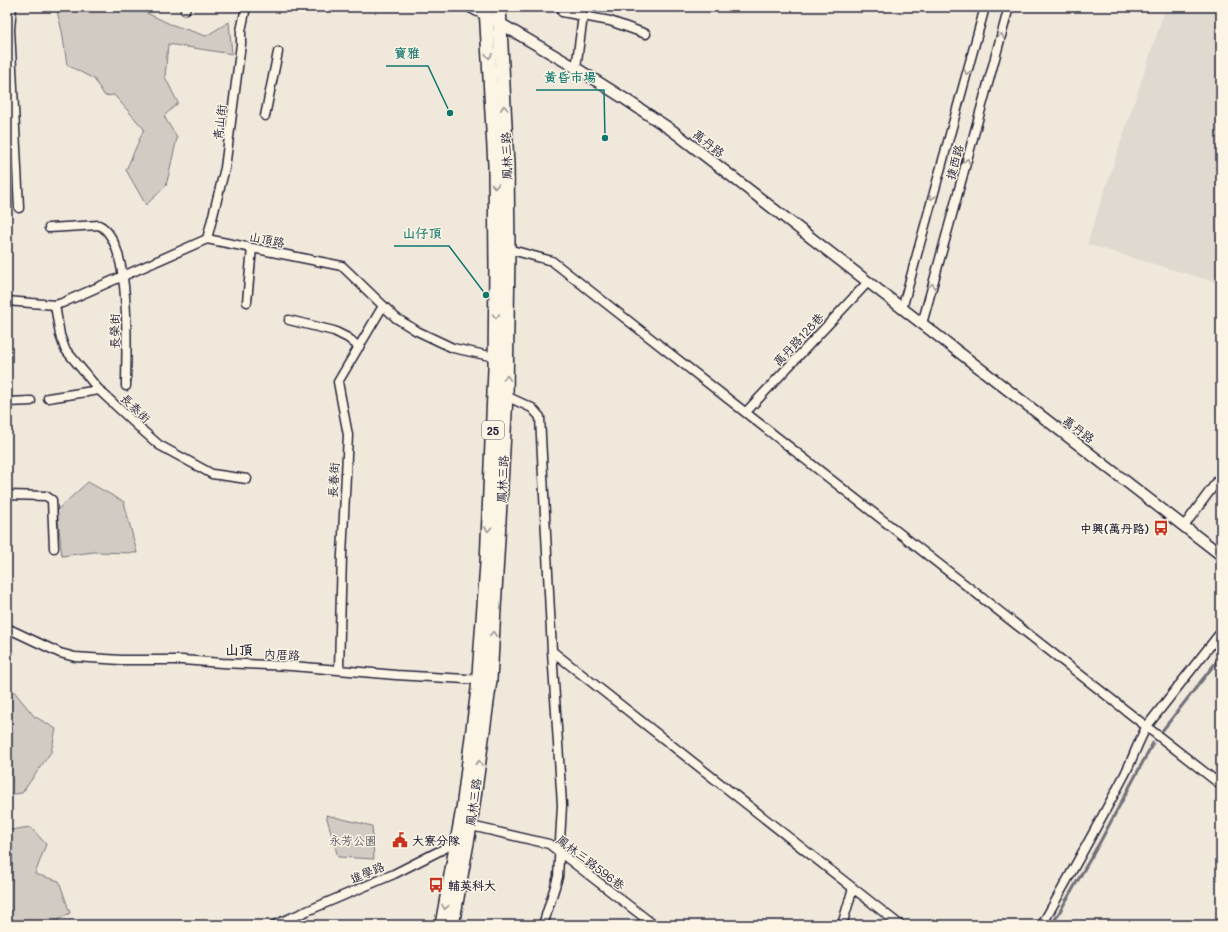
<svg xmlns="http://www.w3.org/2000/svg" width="1228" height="932" font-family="Mali,'LXGW WenKai TC',sans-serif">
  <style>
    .built { fill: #e0d9cf }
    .green { fill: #d1cbc3; stroke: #7a767f }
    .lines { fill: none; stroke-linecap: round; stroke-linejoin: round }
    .stream { stroke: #716f79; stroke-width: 3 }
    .minor-casing { stroke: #22223b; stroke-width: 11 }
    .tertiary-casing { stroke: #22223b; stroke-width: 13 }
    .primary-casing { stroke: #22223b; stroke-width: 16 }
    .minor { stroke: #fcf5e5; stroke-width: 8 }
    .tertiary { stroke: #fcf5e5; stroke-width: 10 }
    .primary { stroke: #fcf5e5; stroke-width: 13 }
    .oneway { stroke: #9a9698 }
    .labels { text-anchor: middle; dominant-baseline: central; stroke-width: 3; stroke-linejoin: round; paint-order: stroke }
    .shield { fill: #fcf5e5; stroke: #63616e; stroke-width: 1 }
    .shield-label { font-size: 11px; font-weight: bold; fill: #22223b }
    .street-label { font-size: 12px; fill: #22223b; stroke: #fcf5e5 }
    .poi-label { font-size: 12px; font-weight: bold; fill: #22223b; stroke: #fcf5e5; text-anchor: start }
    .park-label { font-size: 12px; fill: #575564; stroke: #fcf5e5 }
    .quarter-label { font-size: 14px; font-weight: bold; fill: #22223b; stroke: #fcf5e5 }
    .leader { fill: none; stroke: #0f766e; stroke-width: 1.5 }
    .callout-dot { fill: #0f766e; stroke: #fcf5e5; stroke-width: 1.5 }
    .callout-label { font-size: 13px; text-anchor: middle; font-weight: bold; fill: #0f766e; stroke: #fcf5e5; stroke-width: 3; stroke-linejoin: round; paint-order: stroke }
  </style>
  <rect width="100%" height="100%" fill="#efe8db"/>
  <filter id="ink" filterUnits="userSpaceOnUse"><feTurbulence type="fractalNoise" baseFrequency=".025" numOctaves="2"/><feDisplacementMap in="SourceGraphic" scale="8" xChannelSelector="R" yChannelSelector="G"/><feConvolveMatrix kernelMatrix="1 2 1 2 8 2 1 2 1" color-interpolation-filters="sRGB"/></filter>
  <g filter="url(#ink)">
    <path class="built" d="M1166 7H1221V284L1087 244Z"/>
    <g class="green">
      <path d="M56 7H134L170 24 206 36 229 22 232 54 168 44 165 77 178 103 164 116 177 138 166 186 146 205 126 170 144 129 114 95 105 96 94 79 67 65 62 31Z"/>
      <path d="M88 482 124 502 137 553 94 552 62 556 57 510Z"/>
      <path d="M7 684H8L34 716 56 729 51 752 22 793 7 795Z"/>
      <path d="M326 815 372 826 374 859 338 857Z"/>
      <path d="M7 822 11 830 30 827 46 844 35 874 59 881 70 913 49 925H7Z"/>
    </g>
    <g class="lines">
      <g class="stream">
        <path d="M1162 731 1221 656"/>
        <path d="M1052 925 1100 842 1153 743"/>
      </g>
      <g class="minor-casing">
        <g id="minor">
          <path d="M12 7 10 29 19 208"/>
          <path d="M468 7 487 17"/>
          <path d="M185 10 186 7"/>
          <path d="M562 12 610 21 646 34"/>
          <path d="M576 68 583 16"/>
          <path d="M265 116 278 52"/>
          <path d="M49 228 99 225C133 242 126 352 126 386"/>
          <path d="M207 239 225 168 241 44V31L246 7"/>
          <path d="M508 249 552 261 1221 785"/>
          <path d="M7 301 55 305 62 303 207 239 342 266 396 318 417 331 453 348 499 358"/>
          <path d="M247 302 252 248"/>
          <path d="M55 305 60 335 65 349 99 390 142 430 159 445 212 474 247 479"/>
          <path d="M902 309 985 7"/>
          <path d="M289 320 334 331 348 338 359 347"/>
          <path d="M922 324 1009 7"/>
          <path d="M506 396 532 408 540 417 552 651 562 805 558 877 543 925"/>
          <path d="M48 398 99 390"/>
          <path d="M7 402 31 401"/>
          <path d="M746 412 868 282"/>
          <path d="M7 495 46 496 52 500 54 548"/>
          <path d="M1184 526 1221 476"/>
          <path d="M7 628 60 653 75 657 121 660H182L222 663 292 666 396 675 483 680"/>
          <path d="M552 651 900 925"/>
          <path d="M339 669 342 555 348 435 338 382 383 306"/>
          <path d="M467 825 549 844 654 925"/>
          <path d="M274 925 394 874 459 841"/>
          <path d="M842 925 853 888"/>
          <path d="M1042 925C1070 875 1098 825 1125 774 1133 758 1138 742 1147 726L1221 632"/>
        </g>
      </g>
      <g class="tertiary-casing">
        <path id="tertiary" d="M496 21 576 68 625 99 673 131 1221 555"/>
      </g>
      <g class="primary-casing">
        <g id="primary">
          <path d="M442 925 463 809 478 689 487 564 495 369 496 266 495 165 486 7"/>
          <path d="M452 925 470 826 490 680 506 396 508 249 507 165 499 7"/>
        </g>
      </g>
      <use href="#minor" class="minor"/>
      <use href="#tertiary" class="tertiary"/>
      <use href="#primary" class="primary"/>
    </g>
    <defs><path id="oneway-chevron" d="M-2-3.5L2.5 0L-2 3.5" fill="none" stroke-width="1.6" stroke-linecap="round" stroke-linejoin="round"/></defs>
    <g class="oneway">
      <use href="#oneway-chevron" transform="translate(1001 36) rotate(-75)"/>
      <use href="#oneway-chevron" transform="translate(489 56) rotate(87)"/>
      <use href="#oneway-chevron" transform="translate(967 72) rotate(105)"/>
      <use href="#oneway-chevron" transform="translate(504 108) rotate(-93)"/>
      <use href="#oneway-chevron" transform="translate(967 161) rotate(-75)"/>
      <use href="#oneway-chevron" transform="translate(495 186) rotate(89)"/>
      <use href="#oneway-chevron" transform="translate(932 197) rotate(105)"/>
      <use href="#oneway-chevron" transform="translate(932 286) rotate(-75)"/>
      <use href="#oneway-chevron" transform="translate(496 316) rotate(90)"/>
      <use href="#oneway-chevron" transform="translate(507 378) rotate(-88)"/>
      <use href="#oneway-chevron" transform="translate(488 529) rotate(93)"/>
      <use href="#oneway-chevron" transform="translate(493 634) rotate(-86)"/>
      <use href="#oneway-chevron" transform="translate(479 763) rotate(-82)"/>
      <use href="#oneway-chevron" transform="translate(445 907) rotate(100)"/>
    </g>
  </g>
  <defs>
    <g id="bus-bare" transform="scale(1.2)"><path d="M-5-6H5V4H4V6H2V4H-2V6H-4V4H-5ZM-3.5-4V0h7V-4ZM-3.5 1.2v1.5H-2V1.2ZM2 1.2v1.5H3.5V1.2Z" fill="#c8321e" stroke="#fcf5e5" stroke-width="2.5" paint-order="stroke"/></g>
    <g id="civic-bare" transform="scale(1.2)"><path d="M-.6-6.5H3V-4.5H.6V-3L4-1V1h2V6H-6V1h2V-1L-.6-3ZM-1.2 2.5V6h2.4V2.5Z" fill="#c8321e" stroke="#fcf5e5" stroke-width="2.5" paint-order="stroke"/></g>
  </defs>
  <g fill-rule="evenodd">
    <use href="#bus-bare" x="1161" y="528"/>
    <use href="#civic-bare" x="400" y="840"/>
    <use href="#bus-bare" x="436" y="885"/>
  </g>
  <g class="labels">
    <rect class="shield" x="482" y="421" width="22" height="18" rx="3"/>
    <g class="shield-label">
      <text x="493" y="430">25</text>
    </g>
    <g class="street-label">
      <text transform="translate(219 122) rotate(-83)">青山街</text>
      <text transform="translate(709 143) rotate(38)">萬丹路</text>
      <text transform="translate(506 156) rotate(-92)">鳳林三路</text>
      <text transform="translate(954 162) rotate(-75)">捷西路</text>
      <text transform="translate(267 239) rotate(11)">山頂路</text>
      <text transform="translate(114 331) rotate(-90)">長榮街</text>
      <text transform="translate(798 339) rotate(-47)">萬丹路128巷</text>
      <text transform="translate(136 408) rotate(44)">長泰街</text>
      <text transform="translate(1079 429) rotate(37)">萬丹路</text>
      <text transform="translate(502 479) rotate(-87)">鳳林三路</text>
      <text transform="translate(333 480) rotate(-87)">長春街</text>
      <text transform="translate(282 654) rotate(3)">內厝路</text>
      <text transform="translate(473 802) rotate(-82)">鳳林三路</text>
      <text transform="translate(591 862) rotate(37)">鳳林三路596巷</text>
      <text transform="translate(367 872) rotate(-23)">進學路</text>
    </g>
    <g class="poi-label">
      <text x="1149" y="528" text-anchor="end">中興(萬丹路)</text>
      <text x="412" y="840">大寮分隊</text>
      <text x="448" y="885">輔英科大</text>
    </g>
    <g class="park-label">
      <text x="353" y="840">永芳公園</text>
    </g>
    <g class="quarter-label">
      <text x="239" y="649">山頂</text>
    </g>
  </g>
  <path class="leader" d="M450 113L428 66H386M605 138L604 90H536M486 295L449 246H394"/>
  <g class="callout-dot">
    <circle cx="450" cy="113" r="4"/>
    <circle cx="605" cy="138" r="4"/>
    <circle cx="486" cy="295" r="4"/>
  </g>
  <g class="callout-label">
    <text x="407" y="58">寶雅</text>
    <text x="570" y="82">黃昏市場</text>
    <text x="422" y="238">山仔頂</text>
  </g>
  <rect width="1228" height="932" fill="none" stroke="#fcf5e5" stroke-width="24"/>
  <rect x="12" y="12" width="1204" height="908" fill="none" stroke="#22223b" stroke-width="1.5" filter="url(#ink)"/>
</svg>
